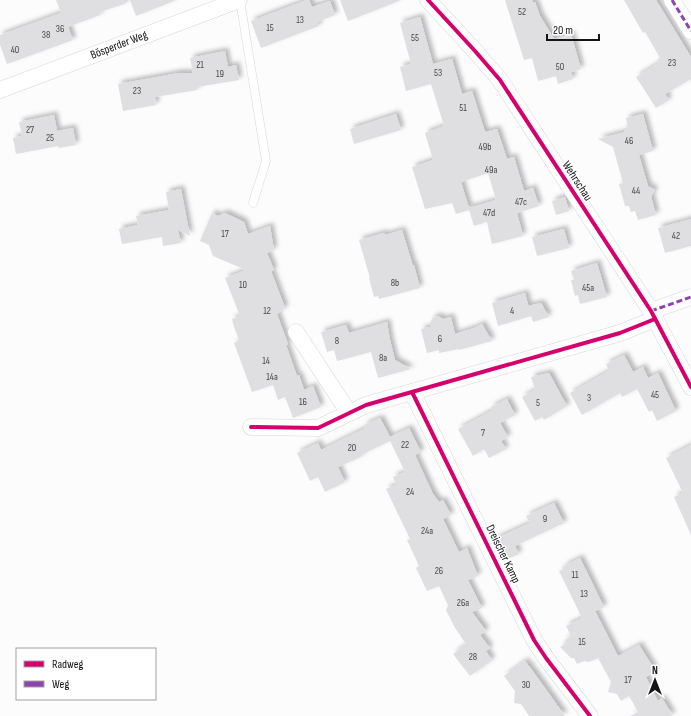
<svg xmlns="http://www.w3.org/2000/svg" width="691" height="716" font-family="'Sofia Sans Condensed',sans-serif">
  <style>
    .building { fill: #dfdee0; fill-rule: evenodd; filter: url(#shadow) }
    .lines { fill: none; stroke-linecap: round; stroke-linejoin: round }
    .lane-casing { stroke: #d7d6d8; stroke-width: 9 }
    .street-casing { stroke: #d7d6d8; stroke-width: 17 }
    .lane { stroke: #fff; stroke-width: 8 }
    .street { stroke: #fff; stroke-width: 16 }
    .quiet { stroke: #8e44ad; stroke-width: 3; stroke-dasharray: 6 3; stroke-linecap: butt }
    .cycleway-casing { stroke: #fff; stroke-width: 6 }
    .cycleway { stroke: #d6006c; stroke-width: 4 }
    .labels { text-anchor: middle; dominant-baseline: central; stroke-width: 3; stroke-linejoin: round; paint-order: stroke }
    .number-label { font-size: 10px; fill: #474649 }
    .street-label { font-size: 12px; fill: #141317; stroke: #fff }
  </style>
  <defs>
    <filter id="shadow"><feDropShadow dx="3.5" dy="-3.5" stdDeviation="2" flood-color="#0004"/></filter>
  </defs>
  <rect width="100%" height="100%" fill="#fcfcfd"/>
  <g class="building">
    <path d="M56 0H125V4L99 12 100 15 68 27 73 40 7 64 0 45V35L61 13Z"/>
    <path d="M130 0H174V1L136 16Z"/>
    <path d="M307 0H309L312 7 330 1 335 15 317 22 319 26 261 48 251 21Z"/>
    <path d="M340 0H399V1L348 21Z"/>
    <path d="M505 0H532L533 3 535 2 540 16 554 39 571 34 581 69 571 72 573 79 558 84 556 76 538 81 532 58 524 60Z"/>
    <path d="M624 0H656L691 57V79L665 94 669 100 656 108 636 77 659 63 657 60 660 58 645 32 643 33Z"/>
    <path d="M420 17 433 64 452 59 462 94 472 91 485 132 497 129 507 159 514 157 524 191 533 188 539 206 517 213 523 236 492 244 487 222 474 226 469 210 456 214 452 203 425 209 412 167 433 160 425 133 444 126 431 84 406 91 400 67 411 64 400 23ZM488 173 496 200 469 208 461 182Z"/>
    <path d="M225 51 228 67 236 65 239 80 197 87V90L155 97 156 105 123 111 118 84 179 73H193L190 58Z"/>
    <path d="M396 114 401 130 354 144 350 129Z"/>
    <path d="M643 114 653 151 639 155 648 186 655 190 651 196 656 215 638 220 635 211 631 212 629 206H625L619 184 623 183 613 147 598 139 625 132 624 128 628 127 626 118Z"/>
    <path d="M54 115 57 131 73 128 76 145 59 148 58 146 16 154 13 138 22 136 19 122Z"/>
    <path d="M181 189 190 236 178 230 181 243 163 246 162 237 122 244 119 229 138 225 136 216 169 210 166 192Z"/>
    <path d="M565 197 569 211 556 215 552 201Z"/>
    <path d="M212 213 218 216 225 213 244 222 248 234 270 226 274 250 267 253 274 270 271 271 285 308 277 314 288 344 286 345 297 376 299 375 304 390 313 386 321 407 293 418 285 397 278 400 273 385 252 392 234 343 239 340 234 327 232 319 240 316 225 278 246 270 213 256 209 245 200 241Z"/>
    <path d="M691 219V246L665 253 658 228Z"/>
    <path d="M564 229 569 248 537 256 532 237Z"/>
    <path d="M402 230 413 266 414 265 420 288 379 299 378 296 374 297 369 278H370L359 240 384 233 385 235Z"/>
    <path d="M597 263 607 297 580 304 578 295 575 296 571 280H574L571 271Z"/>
    <path d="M525 293 531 316 498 326 492 303Z"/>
    <path d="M541 303 549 317 533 322 528 306Z"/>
    <path d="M438 316 443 319 451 317 455 334 474 328 482 324 492 341 459 350V349L439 353V350L427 353 421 329 431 327 430 323 433 318Z"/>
    <path d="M387 322 390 340 395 360 411 369 378 378 371 352 337 361 334 350 327 352 321 332 346 325 349 333Z"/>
    <path d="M624 355 633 372 643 367 648 378 658 373 676 411 657 421 652 410 649 412 637 389 622 397 620 393 582 415 570 393 609 371 606 364Z"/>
    <path d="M549 373 567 406 544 420 542 417 535 421 522 397 535 390 531 377Z"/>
    <path d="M507 399 515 415 500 423 508 437 501 441 506 449 489 458 484 449 473 456 458 429 493 410 491 407Z"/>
    <path d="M380 418 390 437 409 428 421 452 415 455 433 494 439 502 443 500 451 515 443 519 459 552 467 548 478 576 468 580 482 608 472 612 486 631 480 635 490 648 486 651 492 660 470 676 453 654 466 644 455 628 446 610 448 605 439 586 427 591 416 568 419 566 407 540 410 539 386 489 396 485 393 477 405 472 390 441 361 455V457L338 467 345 482 325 492 318 477 310 481 297 453 318 443 321 450 366 428 364 425Z"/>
    <path d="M691 445V535L674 497 683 493 666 458Z"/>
    <path d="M554 503 564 523 515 546 519 554 505 560 495 539 530 523 526 516Z"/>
    <path d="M580 558 604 607 595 611 618 656 639 645 655 670 646 677 658 701 662 698 673 716H630L638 712 629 696 621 701 617 694 608 692 611 682 598 658 589 662 584 661 577 664 574 658H571L560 647 567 643 565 640 571 636 566 626 582 618 559 571 564 569V566Z"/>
    <path d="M525 661 532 670 565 716H529L521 704 514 703 515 691 504 676Z"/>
  </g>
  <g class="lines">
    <g class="lane-casing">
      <path id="lane" d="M240 0 266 161 253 203"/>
    </g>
    <g class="street-casing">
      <g id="street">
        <path d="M428 0 475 51 500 80 651 311 691 387"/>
        <path d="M672 0 691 31"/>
        <path d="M0 90 239 0"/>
        <path d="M651 311 691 297"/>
        <path d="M296 332 349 413"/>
        <path d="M412 392 534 640 546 658 590 716"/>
        <path d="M251 427 318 428 366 405 620 333 655 319"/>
      </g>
    </g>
    <use href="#lane" class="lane"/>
    <use href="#street" class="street"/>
    <g class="quiet">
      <path d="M672 0 691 31"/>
      <path d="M651 311 691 297"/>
    </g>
    <g class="cycleway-casing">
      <g id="cycleway">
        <path d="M428 0 475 51 500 80 651 311 691 387"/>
        <path d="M412 392 534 640 546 658 590 716"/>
        <path d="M251 427 318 428 366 405 620 333 655 319"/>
      </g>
    </g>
    <use href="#cycleway" class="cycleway"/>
  </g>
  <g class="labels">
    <g class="number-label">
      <text x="522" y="12">52</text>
      <text x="300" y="20">13</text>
      <text x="270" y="28">15</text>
      <text x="60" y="29">36</text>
      <text x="46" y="35">38</text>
      <text x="415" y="38">55</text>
      <text x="15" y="50">40</text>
      <text x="672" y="63">23</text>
      <text x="200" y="65">21</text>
      <text x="560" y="67">50</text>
      <text x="438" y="73">53</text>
      <text x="220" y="74">19</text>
      <text x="137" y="91">23</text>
      <text x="463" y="108">51</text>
      <text x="30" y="130">27</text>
      <text x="50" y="138">25</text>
      <text x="629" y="141">46</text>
      <text x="485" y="147">49b</text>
      <text x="491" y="170">49a</text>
      <text x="636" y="191">44</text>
      <text x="521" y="202">47c</text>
      <text x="489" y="213">47d</text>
      <text x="225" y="234">17</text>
      <text x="676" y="236">42</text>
      <text x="395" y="283">8b</text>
      <text x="243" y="285">10</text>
      <text x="588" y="288">45a</text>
      <text x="267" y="311">12</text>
      <text x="512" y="311">4</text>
      <text x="440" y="339">6</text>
      <text x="337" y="341">8</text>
      <text x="383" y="358">8a</text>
      <text x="266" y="361">14</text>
      <text x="272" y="377">14a</text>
      <text x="655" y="395">45</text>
      <text x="589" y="398">3</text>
      <text x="303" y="402">16</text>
      <text x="538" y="403">5</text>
      <text x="483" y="433">7</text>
      <text x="405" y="445">22</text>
      <text x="352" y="448">20</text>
      <text x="410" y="492">24</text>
      <text x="545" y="519">9</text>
      <text x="427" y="531">24a</text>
      <text x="439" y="571">26</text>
      <text x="575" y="575">11</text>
      <text x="584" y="594">13</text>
      <text x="463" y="603">26a</text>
      <text x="582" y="642">15</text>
      <text x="473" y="657">28</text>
      <text x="628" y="680">17</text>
      <text x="526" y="685">30</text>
    </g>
    <g class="street-label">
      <text transform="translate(119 45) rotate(-21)">Bösperder Weg</text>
      <text transform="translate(577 181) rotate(57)">Wehrschau</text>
      <text transform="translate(503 554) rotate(64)">Dreischer Kamp</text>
    </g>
  </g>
  <rect x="16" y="648" width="140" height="52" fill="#ffffff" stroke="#a1a1a2"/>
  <rect x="24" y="661" width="20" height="6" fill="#d6006c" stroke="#a1a1a2"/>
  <text x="52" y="668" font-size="12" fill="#141317">Radweg</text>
  <rect x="24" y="681" width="20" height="6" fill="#8e44ad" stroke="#a1a1a2"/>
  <text x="52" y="688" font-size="12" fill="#141317">Weg</text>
  <g transform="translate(655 680)" stroke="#ffffff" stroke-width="3" paint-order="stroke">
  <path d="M0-3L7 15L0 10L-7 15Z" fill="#141317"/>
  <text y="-6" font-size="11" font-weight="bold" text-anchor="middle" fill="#141317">N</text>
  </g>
  <path d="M547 34v6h52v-6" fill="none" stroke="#141317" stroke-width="2"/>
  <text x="553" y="34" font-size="12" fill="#141317" stroke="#ffffff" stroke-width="3" paint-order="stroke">20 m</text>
</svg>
